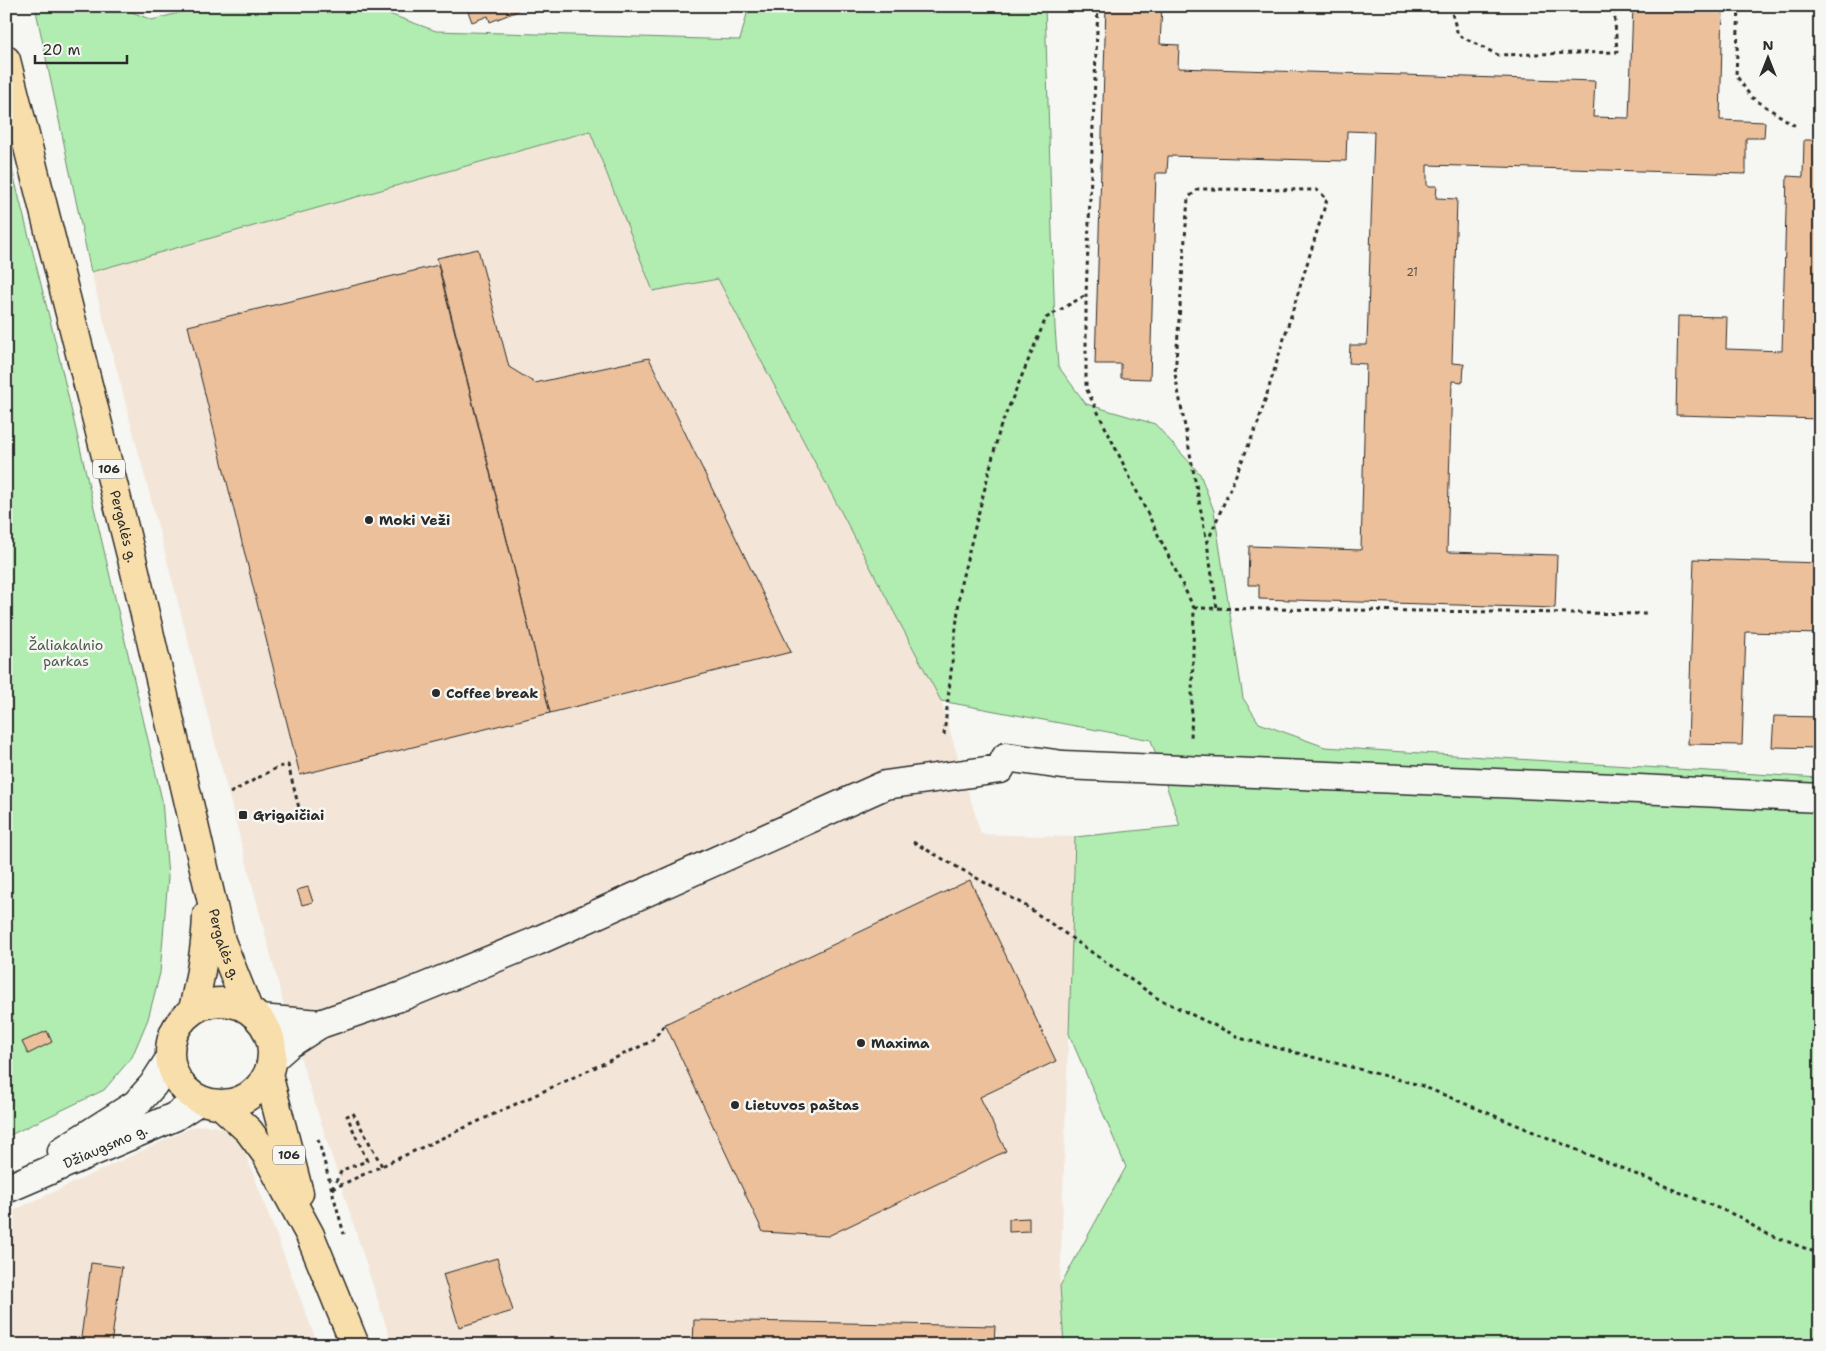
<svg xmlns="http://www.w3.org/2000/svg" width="1826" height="1351" font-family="'Shantell Sans',sans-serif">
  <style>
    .built { fill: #f3e6d8 }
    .green { fill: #b1ecb1; stroke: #6e8c6e }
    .building { fill: #ebc09b; stroke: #2b2b2b }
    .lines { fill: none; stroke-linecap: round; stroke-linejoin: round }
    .minor-casing { stroke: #2b2b2b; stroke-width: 31 }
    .major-casing { stroke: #2b2b2b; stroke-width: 31 }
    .path { stroke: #2b2b2b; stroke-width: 3; stroke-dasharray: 4 4; stroke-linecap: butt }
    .minor { stroke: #f6f6f2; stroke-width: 28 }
    .major { stroke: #f8deab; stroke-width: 28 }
    .poi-dot { fill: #2b2b2b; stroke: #f6f6f2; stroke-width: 2 }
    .labels { text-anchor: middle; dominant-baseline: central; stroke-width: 5; stroke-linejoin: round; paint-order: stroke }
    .number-label { font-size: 11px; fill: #5b5047 }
    .shield { fill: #f6f6f2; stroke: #686867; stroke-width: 1 }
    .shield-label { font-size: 12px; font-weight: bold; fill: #2b2b2b }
    .poi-label { font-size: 14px; font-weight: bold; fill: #2b2b2b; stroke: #f6f6f2; text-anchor: start }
    .street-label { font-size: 14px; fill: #2b2b2b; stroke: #f6f6f2 }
    .park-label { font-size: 14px; fill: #4c5b4c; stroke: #f6f6f2 }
  </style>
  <rect width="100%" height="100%" fill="#f6f6f2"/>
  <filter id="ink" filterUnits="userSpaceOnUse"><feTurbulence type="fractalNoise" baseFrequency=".02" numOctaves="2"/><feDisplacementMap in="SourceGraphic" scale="10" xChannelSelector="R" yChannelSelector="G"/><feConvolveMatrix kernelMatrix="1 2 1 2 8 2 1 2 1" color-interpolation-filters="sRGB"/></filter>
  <g filter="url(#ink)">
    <g class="built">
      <path d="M590 131 653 290 718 279 941 701 981 834 1075 837 1060 1286 1064 1345H392L286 1013 91 272Z"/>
      <path d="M205 1125 218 1127 232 1133 241 1142 318 1345H6V1214L193 1127Z"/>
    </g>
    <g class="green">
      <path d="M35 6H117L152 20 193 9 196 6H367L436 31 740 40 749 6H1045L1055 328 1058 366 1086 404 1155 424 1200 474 1214 511 1243 698 1259 723 1325 747 1820 778V1345H1064L1060 1286 1126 1167 1069 1034 1075 837 1180 826 1151 740 941 701 718 279 653 291 590 131 91 272Z"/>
      <path d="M6 146 56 344 162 800 168 877 160 973 148 1019 132 1057 104 1090 6 1137Z"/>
    </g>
    <g class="building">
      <path d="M466 6H516L518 11 490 22 488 16 472 22Z"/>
      <path d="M709 6H731L729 13Z"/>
      <path d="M1106 6H1162L1160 44 1179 45 1178 68 1595 81 1593 117 1629 118 1633 6H1723L1720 120 1765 122 1764 138H1746V174L1427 165V186H1437L1436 198 1457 199 1452 363 1464 364 1463 382 1452 381 1447 552 1557 555 1555 608 1259 599V585H1248L1249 546 1361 550 1366 364 1349 363 1350 345H1367L1374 132 1347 131 1346 161 1168 156 1167 173H1156L1150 379 1121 378V364H1095Z"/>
      <path d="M1804 140H1820V419L1676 415 1678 316 1727 317 1726 349 1782 351 1787 176 1803 177Z"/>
      <path d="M478 249 509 367 535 383 649 358 791 652 550 713 437 258Z"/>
      <path d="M438 265 550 713 300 775 188 326Z"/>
      <path d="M1694 559 1820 563V634L1746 632 1742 745 1688 744Z"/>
      <path d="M1774 716 1820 717V748L1772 747Z"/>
      <path d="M970 880 1056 1061 980 1097 1006 1151 828 1236 763 1232 665 1024Z"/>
      <path d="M308 887 313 902 302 905 297 890Z"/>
      <path d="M47 1031 52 1042 28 1054 22 1042Z"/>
      <path d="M1029 1218V1231L1009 1232V1219Z"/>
      <path d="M497 1258 513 1311 459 1327 443 1274Z"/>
      <path d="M91 1263 122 1267 111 1345H80Z"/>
      <path d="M694 1320 995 1326 994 1345H693Z"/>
    </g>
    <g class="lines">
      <g class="minor-casing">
        <g id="minor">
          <path d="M259 1019 320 1024"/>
          <path d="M272 1059 289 1044 320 1024 405 995 537 941 885 785 1000 769 1006 757 1063 765 1639 789 1820 798"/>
          <path d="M62 1151 136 1104 153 1085 169 1060"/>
          <path id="s1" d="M6 1189 174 1117 200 1100"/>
        </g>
      </g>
      <g class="major-casing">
        <g id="major">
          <path id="s2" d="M6 60 134 567 221 941 248 1009"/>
          <circle cx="221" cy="1053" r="51"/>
          <path d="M193 1010C200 978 206 948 207 915"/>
          <path d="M268 1074 299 1193"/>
          <path d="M221 1105 249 1131 266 1154 310 1235 355 1345"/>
        </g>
      </g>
      <g class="path">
        <path d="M1098 6 1086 295V388L1194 608 1191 740"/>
        <path d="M1450 6 1458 35 1498 55 1617 52 1614 6"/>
        <path d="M1739 6 1736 75 1751 97 1797 127"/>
        <path d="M1207 543 1258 423 1327 199 1317 190 1198 189 1188 198 1175 374 1207 543 1217 608"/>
        <path d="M1194 608 1649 614"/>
        <path d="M944 735 961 583 1000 428 1046 318 1086 295"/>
        <path d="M230 793 278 767 288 765 300 812"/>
        <path d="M913 842 1026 906 1157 998 1243 1039 1420 1085 1742 1218 1760 1231 1820 1254"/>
        <path d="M318 1139 344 1234"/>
        <path d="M332 1189 652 1041 665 1024"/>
        <path d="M332 1189 342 1170 367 1161 347 1116 353 1113 382 1166"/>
      </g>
      <use href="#minor" class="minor"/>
      <use href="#major" class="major"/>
    </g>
  </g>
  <g class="poi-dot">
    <circle cx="369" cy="520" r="5"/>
    <circle cx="436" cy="693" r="5"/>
    <rect x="238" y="810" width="10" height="10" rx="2.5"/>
    <circle cx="861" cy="1043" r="5"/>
    <circle cx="735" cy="1105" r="5"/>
  </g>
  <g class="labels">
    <g class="number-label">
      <text x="1412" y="272">21</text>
    </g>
    <g class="shield">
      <rect x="93" y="459.5" width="32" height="19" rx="4"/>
      <rect x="273" y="1145.5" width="32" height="19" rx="4"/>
    </g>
    <g class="shield-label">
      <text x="109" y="469">106</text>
      <text x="289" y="1155">106</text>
    </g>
    <g class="poi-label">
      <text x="379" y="520">Moki Veži</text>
      <text x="446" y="693">Coffee break</text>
      <text x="253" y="815">Grigaičiai</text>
      <text x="871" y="1043">Maxima</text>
      <text x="745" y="1105">Lietuvos paštas</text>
    </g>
    <g class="street-label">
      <text stroke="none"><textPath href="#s2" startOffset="481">Pergalės g.</textPath></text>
      <text stroke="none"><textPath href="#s2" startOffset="911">Pergalės g.</textPath></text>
      <text stroke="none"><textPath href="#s1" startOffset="108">Džiaugsmo g.</textPath></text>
    </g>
    <g class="park-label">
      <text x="66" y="645">Žaliakalnio<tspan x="66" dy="16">parkas</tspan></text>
    </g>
  </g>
  <rect width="1826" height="1351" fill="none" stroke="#f6f6f2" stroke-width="25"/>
  <rect x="12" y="12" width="1801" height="1326" fill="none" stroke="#2b2b2b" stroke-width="2" filter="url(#ink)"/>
  <g transform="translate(1768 58)" stroke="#f6f6f2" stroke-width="4" paint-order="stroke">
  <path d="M0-4L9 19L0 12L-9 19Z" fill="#2b2b2b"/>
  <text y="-8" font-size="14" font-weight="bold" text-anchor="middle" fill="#2b2b2b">N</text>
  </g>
  <path d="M35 55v8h92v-8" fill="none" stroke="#2b2b2b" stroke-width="2.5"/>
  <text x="42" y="55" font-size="15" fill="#2b2b2b" stroke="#f6f6f2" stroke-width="4" paint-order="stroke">20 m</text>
</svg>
